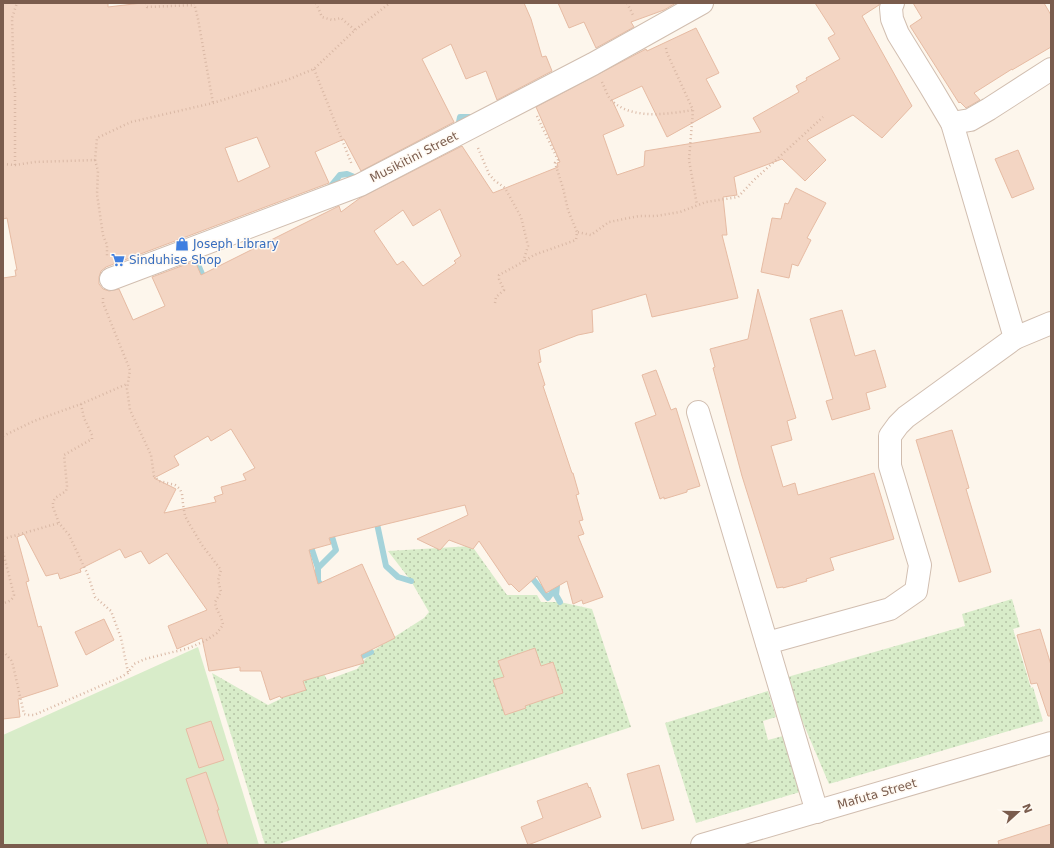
<svg xmlns="http://www.w3.org/2000/svg" width="1054" height="848" font-family="'DejaVu Sans',sans-serif">
  <style>
    .grass { fill: url(#grass-dots) }
    .park { fill: #d8ecc9 }
    .lines { fill: none; stroke-linecap: round; stroke-linejoin: round }
    .stream { stroke: #a5d3da; stroke-width: 6 }
    .building { fill: #f3d5c3; stroke: #e6bba3; fill-rule: evenodd }
    .minor-casing { stroke: #d1beb0; stroke-width: 24 }
    .path { stroke: #d9b8a5; stroke-width: 2.5; stroke-dasharray: 1 3; stroke-linecap: butt }
    .minor { stroke: #fff; stroke-width: 22 }
    .labels { text-anchor: middle; dominant-baseline: central; stroke-width: 3; stroke-linejoin: round; paint-order: stroke }
    .street-label { font-size: 12px; fill: #7a5c4d; stroke: #fffaf3 }
    .shop-label { font-size: 12px; fill: #366cbe; stroke: #fffaf3; text-anchor: start }
  </style>
  <defs>
    <pattern id="grass-dots" width="8" height="8" patternUnits="userSpaceOnUse"><rect width="8" height="8" fill="#d8ecc9"/><path d="M2 2h.1M6 6h.1" fill="none" stroke="#b4c2a5" stroke-width="1.8" stroke-linecap="round"/></pattern>
  </defs>
  <rect width="100%" height="100%" fill="#fdf6ec"/>
  <g class="grass">
    <path d="M472 546 507 595H537L541 602H560L592 609 631 727 276 845H265L212 673 268 705 305 687 297 655 313 651 327 680 357 669 371 652 424 618 429 612 411 581 388 551Z"/>
    <path d="M1012 599 1020 627 1013 629 1031 688 1033 687 1043 721 829 784 784 678 965 626 962 614Z"/>
    <path d="M768 691 776 717 763 721 768 740 783 736 800 792 696 823 665 723Z"/>
  </g>
  <path class="park" d="M198 647 259 845H3V735Z"/>
  <g class="lines">
    <g class="stream">
      <path d="M458 127 460 117H475"/>
      <path d="M326 189 331 186 340 175 347 174 359 179"/>
      <path d="M193 253 205 281"/>
      <path d="M376 519 386 566 398 577 411 581"/>
      <path d="M304 549 312 550 318 568"/>
      <path d="M529 574 548 598 557 586 556 595 560 602"/>
      <path d="M324 589 318 581V568L336 550 330 530"/>
      <path d="M357 652 360 657 371 652"/>
    </g>
  </g>
  <g class="building">
    <path d="M3 3H108V7L142 3H524L531 19 542 57 546 56 552 71 497 100 486 71 466 79 451 44 422 59 454 122 361 171 344 139 315 152 329 183 106 267 101 271 99 277V284L103 289 109 291 119 289 133 320 165 306 152 277 195 261 201 275 339 206 341 212 360 198 462 146 493 193 558 167 557 163 560 162 536 107 646 49 647 51 696 28 719 73 706 79 721 107 667 137 642 86 612 100 624 126 603 135 617 175 644 166 645 151 761 132 753 118 799 92 796 86 807 80 806 78 840 59 828 38 835 34 815 3H880L879 5 862 16 912 106 882 138 853 115 807 140 826 160 805 181 782 159 734 177 737 195 723 197 727 235H722L738 298 652 317 646 294 592 310 593 332 578 335 539 350 541 362 538 363 545 385 543 386 572 473H573L579 494 576 495 583 520 579 521 584 534 578 536 603 597 583 604 582 600 573 604 567 581 546 593 537 576 519 592 511 584 509 585 479 541 473 549 449 540 440 550 417 539 468 515 465 505 329 538 331 544 309 550 318 584 362 564 395 638 361 655 364 663 303 681 306 690 281 698 280 696 270 700 261 671H240V667L209 671 202 638 177 649 168 626 207 610 167 553 149 564 141 551 125 558 120 549 80 569 81 572 60 579 58 573 46 576 24 534 17 537 29 581 26 582 38 627 41 626 58 686 18 699 20 717 3 719V278L16 276 15 270H17L7 218 3 219ZM257 137 270 167 238 182 225 148ZM440 209 461 256 454 261 456 263 423 286 403 261 397 265 374 231 403 210 413 226ZM231 429 255 468 243 474 246 480 221 487 223 494 214 497 216 502 164 513 176 489 154 478 179 465 174 456 208 436 211 441Z"/>
    <path d="M558 3H676L664 10 631 22 634 27 596 48 584 22 569 28Z"/>
    <path d="M913 3H1044L1051 15V47L1012 70V69L974 93 980 100 966 108 960 102 959 103 910 26 922 18Z"/>
    <path d="M1018 150 1034 189 1012 198 995 159Z"/>
    <path d="M796 188 826 203 807 238 811 240 798 266 792 264 789 278 761 272 772 218 781 219 785 203 788 204Z"/>
    <path d="M758 289 796 418 787 421 792 440 771 446 783 487 795 483 798 495 874 473 894 539 830 558 834 570 806 579 807 581 783 588V587L777 588 742 476 713 368 715 367 710 349 748 339Z"/>
    <path d="M842 310 855 356 875 350 886 387 866 393 870 409 832 420 826 401 833 399 810 319Z"/>
    <path d="M656 370 671 410 676 408 700 486 687 490V492L664 499V497L660 499 635 423 656 415 642 375Z"/>
    <path d="M952 430 969 488 966 489 991 572 959 582 916 440Z"/>
    <path d="M104 619 114 640 86 655 75 632Z"/>
    <path d="M1040 629 1051 665V716H1048L1037 683 1031 684 1017 635Z"/>
    <path d="M535 648 541 666 553 662 563 693 525 706 526 708 505 715 493 680 504 677 498 661Z"/>
    <path d="M211 721 224 760 199 768 186 729Z"/>
    <path d="M659 765 674 820 642 829 627 774Z"/>
    <path d="M206 772 219 810H217L228 845H208L186 779Z"/>
    <path d="M587 783 589 788 590 787 601 817 528 845 521 827 543 818 537 801Z"/>
    <path d="M1051 824V845H999L998 841Z"/>
  </g>
  <g class="lines">
    <g class="minor-casing">
      <g id="minor">
        <path d="M893 3 891 8 892 19 898 34 930 86 952 123 1015 338"/>
        <path d="M952 123 970 120 989 109 1051 69"/>
        <path d="M111 279 360 185 593 64 702 3"/>
        <path d="M698 412 817 812"/>
        <path d="M767 643 890 609 916 591 920 565 890 466V436L898 425 906 417 1015 338 1051 323"/>
        <path d="M702 845 1051 743"/>
      </g>
    </g>
    <g class="path">
      <path d="M146 3 147 7 195 5"/>
      <path d="M194 3 198 19 213 103"/>
      <path d="M316 3 322 17 332 20 341 18 355 30"/>
      <path d="M627 3 634 17"/>
      <path d="M666 48 667 53 693 110 689 160 697 205"/>
      <path d="M314 69 352 165"/>
      <path d="M602 82C605 88 607 96 612 101 633 120 668 114 693 110"/>
      <path d="M537 116 558 160 555 163 563 188 568 210 577 232"/>
      <path d="M478 148 489 174 494 180 505 188 521 217 528 246 523 262 534 255 576 240 577 232 591 235 609 222 639 216H656L680 212 706 202 738 197 754 180 823 117"/>
      <path d="M95 160 98 171 97 194 103 235 107 245V258"/>
      <path d="M3 164 15 165 35 162 95 160 97 138 131 122 213 103 287 80 314 69 355 30 390 3"/>
      <path d="M15 165V87L14 85 12 18 17 3"/>
      <path d="M495 303 496 297 504 290 499 279V275L523 262"/>
      <path d="M81 404 84 418 92 435V439L64 455 67 486 66 491 55 498 53 502V507L59 523 69 535 88 575 95 597 111 611 121 638 128 672"/>
      <path d="M3 436 34 421 81 404 127 384"/>
      <path d="M3 539 59 523"/>
      <path d="M3 552 14 595C12 601 8 602 3 603"/>
      <path d="M3 651 11 660 13 665 24 714 27 715H34L121 677 128 673 134 664 145 659 189 648 205 641 217 633 223 625C222 616 216 611 215 602L221 592 218 580 221 570 202 545 190 525 185 516 183 504 182 494 180 489 175 485 159 481 154 476 151 455 130 410 127 389 130 370 103 303V298"/>
    </g>
    <use href="#minor" class="minor"/>
  </g>
  <defs>
    <g id="shop-bare" transform="scale(1.08)"><path d="M-5-2.5h2.3a2.7 3.5 0 0 1 5.4 0H5L5.5 6h-11ZM-1.5-2.5h3a1.5 2.3 0 0 0-3 0Z" fill="#3f7fe0" stroke="#fffaf3" stroke-width="2.5" paint-order="stroke"/></g>
    <g id="supermarket-bare" transform="scale(1.08)"><path d="M-6-5.5h2.5l.6 2H6L4.5 2H-2.5L-4.4-4H-6ZM-1.5 3.2a1.3 1.3 0 1 0 .1 0ZM3 3.2a1.3 1.3 0 1 0 .1 0Z" fill="#3f7fe0" stroke="#fffaf3" stroke-width="2.5" paint-order="stroke"/></g>
  </defs>
  <g fill-rule="evenodd">
    <use href="#shop-bare" x="182" y="244"/>
    <use href="#supermarket-bare" x="118" y="260"/>
  </g>
  <g class="labels">
    <g class="street-label">
      <text transform="translate(414 157) rotate(-27)">Musikitini Street</text>
      <text transform="translate(877 794) rotate(-16)">Mafuta Street</text>
    </g>
    <g class="shop-label">
      <text x="193" y="244">Joseph Library</text>
      <text x="129" y="260">Sinduhise Shop</text>
    </g>
  </g>
  <rect width="1054" height="848" fill="none" stroke="#7a5c4d" stroke-width="8"/>
  <g transform="translate(1018 812) rotate(69)" stroke="#fffaf3" stroke-width="3" paint-order="stroke">
  <path d="M0-3L7 15L0 10L-7 15Z" fill="#7a5c4d"/>
  <text y="-6" font-size="11" font-weight="bold" text-anchor="middle" fill="#7a5c4d">N</text>
  </g>
</svg>
